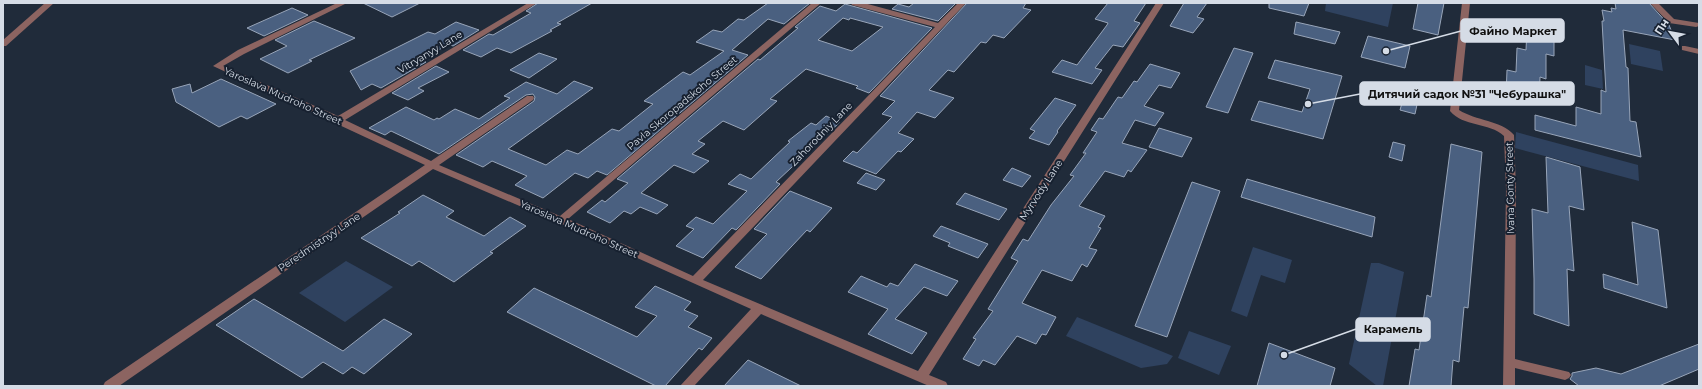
<svg xmlns="http://www.w3.org/2000/svg" width="1702" height="389" font-family="Montserrat,sans-serif">
  <style>
    .green { fill: #2f425f }
    .building { fill: #4a6080; stroke: #98a5b9; fill-rule: evenodd }
    .lines { fill: none; stroke-linecap: round; stroke-linejoin: round }
    .minor { fill: #8c6461; fill-rule: evenodd }
    .labels { text-anchor: middle; dominant-baseline: central; stroke-width: 4; stroke-linejoin: round; paint-order: stroke }
    .street-label { font-size: 10px; fill: #d5dce6; stroke: #172130 }
    .leader { fill: none; stroke: #d5dce6; stroke-width: 1.5 }
    .callout-dot { fill: #d5dce6; stroke: #172130; stroke-width: 1.5 }
    .callout { fill: #d5dce6; stroke: #d5dce6; stroke-width: 1.5 }
    .callout-label { font-size: 11px; text-anchor: middle; font-weight: bold; fill: #111 }
  </style>
  <rect width="100%" height="100%" fill="#202b3a"/>
  <g class="green">
    <path d="M1326 3H1393L1388 27 1325 11Z"/>
    <path d="M1629 44 1660 51 1663 71 1631 64Z"/>
    <path d="M1585 65 1602 70 1603 89 1585 85Z"/>
    <path d="M1516 132 1638 165 1639 181 1515 148Z"/>
    <path d="M1253 247 1292 260 1285 283 1261 275 1247 317 1231 311Z"/>
    <path d="M346 261 393 287 345 322 299 293Z"/>
    <path d="M1371 263H1379L1404 272 1383 386H1377L1349 364Z"/>
    <path d="M1077 317 1173 356 1167 364 1141 368 1066 336Z"/>
    <path d="M1189 331 1231 346 1219 375 1178 358Z"/>
  </g>
  <g class="building">
    <path d="M363 3H420L392 17Z"/>
    <path d="M538 3H592L557 23 561 24 550 30 552 31 511 53 497 48 481 57 463 50 489 34 493 35 531 13 526 11Z"/>
    <path d="M768 3H810L784 24 768 19 732 50 748 55 607 175 597 171 588 178 575 173 543 198 515 185 527 176 492 161 483 167 456 155 534 101 535 97 533 94 526 95 439 154 391 131 385 135 369 128 406 107 434 120 437 118 439 119 455 109 479 119 510 98 504 96 526 82 557 94 574 81 593 88 508 149 546 165 567 150 578 154 612 129 619 131 653 104 644 101 683 72 690 75 724 51 696 42 713 30 722 32 738 19 744 20Z"/>
    <path d="M914 3H956L938 21 892 9 898 4 909 7Z"/>
    <path d="M967 3H1026L1023 8 1031 10 1004 38 993 35 986 43 981 42 954 72 948 70 929 90 954 98 935 118 917 112 898 133 914 139 901 152 898 151 876 174 843 161 853 151 857 153 892 117 882 114 895 101 880 96Z"/>
    <path d="M1108 3H1146L1134 21 1140 23 1123 47 1113 45 1095 68 1102 70 1092 84 1052 72 1062 60 1077 65 1107 25 1108 23 1095 19Z"/>
    <path d="M1184 3H1207L1197 17 1204 19 1193 33 1170 26Z"/>
    <path d="M1269 3H1309L1304 16 1269 8Z"/>
    <path d="M1418 3H1444L1438 35 1413 29Z"/>
    <path d="M1615 3H1649L1669 25 1675 40 1623 30 1626 67 1628 68 1630 121 1636 122 1641 157 1535 130V115L1576 126V107L1601 114V90L1606 92 1602 21H1604L1602 10 1612 12 1611 8 1616 9Z"/>
    <path d="M845 4 932 28 869 93 856 88 858 86 806 69 770 99 777 101 744 130 723 121 698 141 705 144 692 154 709 161 694 173 674 165 641 193 668 205 657 214 640 207 631 214 624 211 610 223 587 212 602 200 605 202 628 183 617 179 758 59 760 60 798 28 795 27 820 6 836 11ZM843 18 849 20 850 18 883 27 852 51 818 40Z"/>
    <path d="M292 8 308 15 264 36 247 28Z"/>
    <path d="M314 21 355 38 309 60 312 61 288 73 260 59 287 46 275 40Z"/>
    <path d="M456 22 479 30 453 46 449 44 421 60 426 62 381 88 372 84 361 90 350 71 428 32 435 34Z"/>
    <path d="M1296 22 1340 32 1335 44 1294 34Z"/>
    <path d="M1527 29 1554 35V56L1546 54V79L1540 77 1539 104 1506 95 1507 70 1516 72 1517 48 1526 50Z"/>
    <path d="M1368 36 1410 46 1405 68 1361 57Z"/>
    <path d="M1234 48 1253 53 1228 113 1206 107Z"/>
    <path d="M539 53 557 59 529 78 510 70Z"/>
    <path d="M1275 60 1342 76 1323 139 1251 120 1259 101 1302 112 1310 89 1268 78Z"/>
    <path d="M1150 64 1180 73 1171 88 1159 85 1144 106 1164 113 1155 126 1135 120 1122 143 1147 150 1131 172 1128 170 1124 177 1105 171 1079 206 1105 216 1098 227 1101 228 1089 248 1097 250 1087 267 1082 264 1072 281 1042 270 1022 303 1056 317 1046 335 1042 334 1036 344 1017 336 995 365 983 360 979 366 963 359 976 339 973 338 993 311 988 309 1018 261 1011 258 1023 239 1028 241 1051 205 1074 176 1070 175 1086 153H1083L1097 132 1091 130 1099 118 1103 119 1118 97 1122 98 1134 81 1137 82Z"/>
    <path d="M436 66 449 72 418 88 424 91 408 100 392 93Z"/>
    <path d="M221 79 276 104 247 119 241 116 219 127 176 102 172 89 190 84 192 93Z"/>
    <path d="M1404 96 1418 100 1415 114 1400 110Z"/>
    <path d="M1055 98 1076 105 1057 131 1058 132 1049 145 1029 138 1035 131 1030 129Z"/>
    <path d="M826 116 840 122 776 182 780 184 736 230 732 228 703 258 676 246 694 229 686 226 696 217 713 224 747 191 728 184 740 174 751 179 790 142 788 141 811 123 816 125Z"/>
    <path d="M1159 128 1192 138 1182 157 1149 147Z"/>
    <path d="M1393 142 1405 145 1402 161 1389 157Z"/>
    <path d="M1451 144 1482 152 1468 308 1464 307 1459 362 1453 360 1451 386H1409L1415 349 1419 350 1427 295 1431 297Z"/>
    <path d="M1546 157 1580 167 1584 210 1569 206 1574 271 1567 269 1569 326 1534 314V279L1532 209 1548 213Z"/>
    <path d="M1012 168 1031 176 1022 187 1003 180Z"/>
    <path d="M866 173 885 180 876 190 857 183Z"/>
    <path d="M1247 179 1375 217 1372 237 1241 197Z"/>
    <path d="M1192 182 1220 191 1167 337 1135 326Z"/>
    <path d="M790 191 832 208 810 232 807 230 761 279 735 267 767 234 754 229Z"/>
    <path d="M965 193 1007 209 999 220 956 204Z"/>
    <path d="M423 195 454 211 446 217 484 236 510 217 526 226 490 252 493 253 454 282 419 261 412 266 361 238 400 213 398 212Z"/>
    <path d="M1632 222 1658 230 1667 308 1604 288 1603 274 1638 285Z"/>
    <path d="M941 226 988 244 978 258 948 246 950 243 933 236Z"/>
    <path d="M915 264 958 281 947 296 924 287 895 319 927 333 912 354 868 334 888 309 848 292 861 276 887 287 890 283 898 286Z"/>
    <path d="M655 286 691 302 684 310 698 316 688 327 712 338 702 350 699 348 665 386H656L507 312 534 288 637 337 657 316 635 307Z"/>
    <path d="M254 299 343 351 384 319 412 334 364 374 352 367 343 374 323 362 302 378 216 325Z"/>
    <path d="M1269 343 1335 368 1330 386H1257Z"/>
    <path d="M1699 344V369L1659 386H1579L1570 379 1572 376V373L1596 368 1621 374Z"/>
    <path d="M748 360 801 386H724Z"/>
  </g>
  <g class="lines">
    <g class="minor">
      <path d="M45 3H54L6 46H3V40Z"/>
      <path d="M337 3H347L244 54 223 66 338 116 528 3H537L345 120 431 161 527 96H533L534 98 533 100 439 165 560 216 812 3H821L568 219 693 276 935 27 852 5 851 3H864L938 23 958 3H966L703 280 918 371 1156 3H1164L929 375 946 382 948 386H929L761 314 694 386H680L751 309 557 222 433 169 119 386H103L105 382 425 165 213 66 238 50Z"/>
      <path d="M1462 3H1470L1459 110C1476 121 1501 120 1514 135L1516 189 1515 359 1569 372 1571 375 1569 378 1565 380 1515 368V386H1503L1506 189 1504 136C1489 122 1463 127 1450 111Z"/>
      <path d="M1650 3H1658L1674 19 1699 23V26L1696 27 1669 23Z"/>
      <path d="M1682 46H1685L1699 49V54L1682 50Z"/>
    </g>
  </g>
  <g class="labels">
    <g class="street-label">
      <text transform="translate(430 52) rotate(-31)">Vitryanyy Lane</text>
      <text transform="translate(283 96) rotate(24)">Yaroslava Mudroho Street</text>
      <text transform="translate(682 103) rotate(-40)">Pavla Skoropadskoho Street</text>
      <text transform="translate(821 134) rotate(-46)">Zahorodniy Lane</text>
      <text transform="translate(1510 188) rotate(-91)">Ivana Gonty Street</text>
      <text transform="translate(1041 190) rotate(-57)">Myrvody Lane</text>
      <text transform="translate(579 229) rotate(24)">Yaroslava Mudroho Street</text>
      <text transform="translate(319 242) rotate(-34)">Peredmistnyy Lane</text>
    </g>
  </g>
  <path class="leader" d="M1386 51L1461 31M1308 104L1360 94M1284 355L1356 329"/>
  <g class="callout-dot">
    <circle cx="1386" cy="51" r="4"/>
    <circle cx="1308" cy="104" r="4"/>
    <circle cx="1284" cy="355" r="4"/>
  </g>
  <g class="callout">
    <rect x="1461" y="19" width="103" height="23" rx="4"/>
    <rect x="1360" y="82" width="214" height="23" rx="4"/>
    <rect x="1356" y="318" width="74" height="23" rx="4"/>
  </g>
  <g class="callout-label">
    <text x="1513" y="35">Файно Маркет</text>
    <text x="1467" y="98">Дитячий садок №31 "Чебурашка"</text>
    <text x="1393" y="333">Карамель</text>
  </g>
  <rect width="1702" height="389" fill="none" stroke="#d5dce6" stroke-width="8"/>
  <g transform="translate(1670 32) rotate(302)" stroke="#172130" stroke-width="3" paint-order="stroke">
  <path d="M0-3L7 15L0 10L-7 15Z" fill="#d5dce6"/>
  <text y="-6" font-size="11" font-weight="bold" text-anchor="middle" fill="#d5dce6">Пн</text>
  </g>
</svg>
